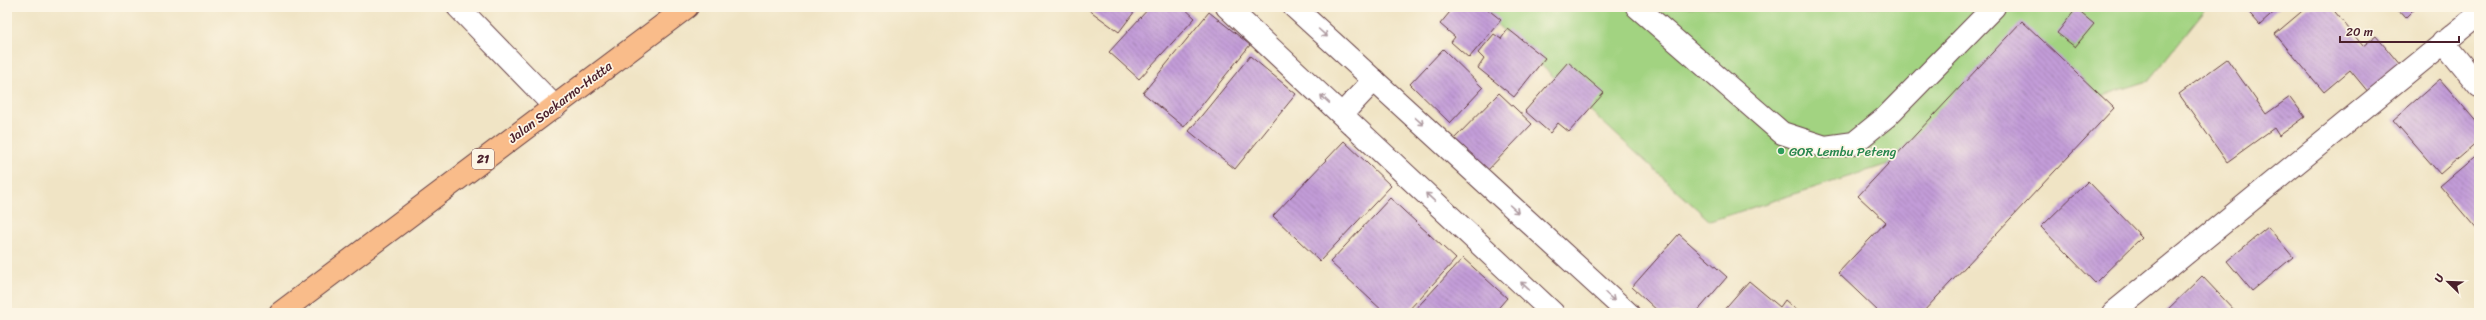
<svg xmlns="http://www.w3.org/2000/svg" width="2486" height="320" font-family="Sriracha,sans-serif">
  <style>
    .pitch { fill: #a2d381; stroke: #767956 }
    .building { fill: url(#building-back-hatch) }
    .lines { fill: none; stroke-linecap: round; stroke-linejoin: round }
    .minor-casing { stroke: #633d42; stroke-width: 24 }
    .highway-casing { stroke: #633d42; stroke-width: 24 }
    .minor { stroke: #fff; stroke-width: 22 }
    .highway { stroke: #f9bc8a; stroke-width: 22 }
    .oneway { stroke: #ae9aa0 }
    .leisure-dot { fill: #2e9e5b; stroke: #fcf5e5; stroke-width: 1.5 }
    .labels { text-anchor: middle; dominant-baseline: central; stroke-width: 3.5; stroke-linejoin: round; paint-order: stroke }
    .shield { fill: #fcf5e5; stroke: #7f5f63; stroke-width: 1 }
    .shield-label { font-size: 12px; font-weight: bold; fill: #4a1f2b }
    .street-label { font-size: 13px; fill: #4a1f2b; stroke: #fcf5e5 }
    .leisure-label { font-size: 13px; fill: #27864d; stroke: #fcf5e5; text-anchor: start }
  </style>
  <defs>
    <pattern id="building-back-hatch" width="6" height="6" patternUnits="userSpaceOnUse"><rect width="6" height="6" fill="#c29cd8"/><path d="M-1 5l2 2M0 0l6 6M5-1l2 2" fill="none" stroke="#a07faf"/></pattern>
  </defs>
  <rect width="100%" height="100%" fill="#fcf5e5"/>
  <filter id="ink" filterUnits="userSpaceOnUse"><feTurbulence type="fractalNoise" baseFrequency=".025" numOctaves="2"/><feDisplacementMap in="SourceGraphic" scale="8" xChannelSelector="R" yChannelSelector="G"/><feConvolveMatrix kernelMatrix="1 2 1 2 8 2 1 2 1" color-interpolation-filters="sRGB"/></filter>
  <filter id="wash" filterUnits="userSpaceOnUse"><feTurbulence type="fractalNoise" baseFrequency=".012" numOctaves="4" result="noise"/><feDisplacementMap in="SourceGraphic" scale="16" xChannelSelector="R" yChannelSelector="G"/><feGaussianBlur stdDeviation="0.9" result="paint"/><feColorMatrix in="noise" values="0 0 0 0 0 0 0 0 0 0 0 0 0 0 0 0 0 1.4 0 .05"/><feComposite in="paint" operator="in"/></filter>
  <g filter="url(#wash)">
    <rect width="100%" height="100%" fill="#f0e4c5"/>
    <path class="pitch" d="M1478 7H2207L2148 81 1710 221Z"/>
    <g id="blocks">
      <g class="building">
        <path d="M1085 7H1138L1119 32Z"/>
        <path d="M1150 7H1183L1195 18 1139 79 1109 52Z"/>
        <path d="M1454 7H1485L1501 20 1469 58 1451 42 1455 37 1440 24Z"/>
        <path d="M2244 7H2280L2260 25Z"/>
        <path d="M2307 7H2331L2363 46 2376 36 2401 66 2369 93 2350 70 2324 92 2275 34Z"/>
        <path d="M2395 7H2416L2405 18Z"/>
        <path d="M2076 9 2094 24 2075 47 2057 33Z"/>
        <path d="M1209 12 1250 45 1184 127 1143 93Z"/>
        <path d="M2022 21 2114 108 1922 313H1880L1838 273 1886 222 1858 196Z"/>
        <path d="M1508 29 1545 58 1514 97 1478 68 1484 59 1478 53 1494 34 1501 39Z"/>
        <path d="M1443 49 1483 88 1450 123 1410 84Z"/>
        <path d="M1250 56 1296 94 1235 169 1189 131Z"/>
        <path d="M2227 59 2266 114 2290 97 2305 117 2279 136 2274 128 2227 162 2179 94Z"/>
        <path d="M1568 62 1604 93 1569 132 1558 123 1550 133 1525 111Z"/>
        <path d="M2440 79 2479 125V140L2440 174 2393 120Z"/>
        <path d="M1499 93 1532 124 1485 173 1452 141Z"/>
        <path d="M1344 141 1391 186 1320 261 1273 216Z"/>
        <path d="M2479 153V232L2440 186Z"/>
        <path d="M2088 181 2142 237 2095 283 2041 227Z"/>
        <path d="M1390 198 1456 259 1406 313H1385L1330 262Z"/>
        <path d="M2268 227 2293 257 2252 291 2227 261Z"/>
        <path d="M1679 234 1727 277 1696 313H1660L1632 287Z"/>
        <path d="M1463 258 1507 298 1494 313H1412Z"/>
        <path d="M2202 276 2237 313H2164Z"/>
        <path d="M1749 281 1780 307 1785 300 1800 313H1721Z"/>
      </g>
    </g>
  </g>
  <g filter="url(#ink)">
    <use href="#blocks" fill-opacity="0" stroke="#633d42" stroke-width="1"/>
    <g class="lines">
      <g class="minor-casing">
        <g id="minor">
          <path d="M458 7 555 107"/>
          <path d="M1227 7 1553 313"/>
          <path d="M1294 7 1628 313"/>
          <path d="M1637 7 1782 133 1825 147 1854 143 1886 117 1994 7"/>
          <path d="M2443 42 2479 86"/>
          <path d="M1342 114 1374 80"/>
          <path d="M2113 313 2479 14"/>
        </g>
      </g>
      <g class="highway-casing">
        <path id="highway" d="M280 313 687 7"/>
      </g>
      <use href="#minor" class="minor"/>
      <use href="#highway" class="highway"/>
    </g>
    <defs><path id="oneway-shaft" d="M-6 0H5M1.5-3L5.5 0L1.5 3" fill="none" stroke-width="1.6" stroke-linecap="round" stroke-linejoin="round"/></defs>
    <g class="oneway">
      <use href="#oneway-shaft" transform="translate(1323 33) rotate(42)"/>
      <use href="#oneway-shaft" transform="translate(1325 99) rotate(-137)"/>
      <use href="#oneway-shaft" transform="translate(1419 121) rotate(42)"/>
      <use href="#oneway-shaft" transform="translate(1430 197) rotate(-137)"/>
      <use href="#oneway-shaft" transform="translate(1514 209) rotate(42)"/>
      <use href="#oneway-shaft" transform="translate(1525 286) rotate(-137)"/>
      <use href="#oneway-shaft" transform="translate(1610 297) rotate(42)"/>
    </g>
  </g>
  <circle class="leisure-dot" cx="1781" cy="151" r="4"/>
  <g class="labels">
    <rect class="shield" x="472" y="149" width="22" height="20" rx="3"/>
    <g class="shield-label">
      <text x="483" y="159">21</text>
    </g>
    <g class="street-label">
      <text transform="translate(560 102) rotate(-37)">Jalan Soekarno-Hatta</text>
    </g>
    <g class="leisure-label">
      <text x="1789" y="151">GOR Lembu Peteng</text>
    </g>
  </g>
  <rect width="2486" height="320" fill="none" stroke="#fcf5e5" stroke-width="24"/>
  <g transform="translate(2448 282) rotate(293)" stroke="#fcf5e5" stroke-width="3" paint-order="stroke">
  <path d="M0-3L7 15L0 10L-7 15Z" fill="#4a1f2b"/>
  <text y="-6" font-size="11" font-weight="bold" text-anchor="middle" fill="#4a1f2b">U</text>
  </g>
  <path d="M2340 36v6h119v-6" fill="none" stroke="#4a1f2b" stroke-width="2"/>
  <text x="2346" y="36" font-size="12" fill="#4a1f2b" stroke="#fcf5e5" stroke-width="3" paint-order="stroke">20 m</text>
</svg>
